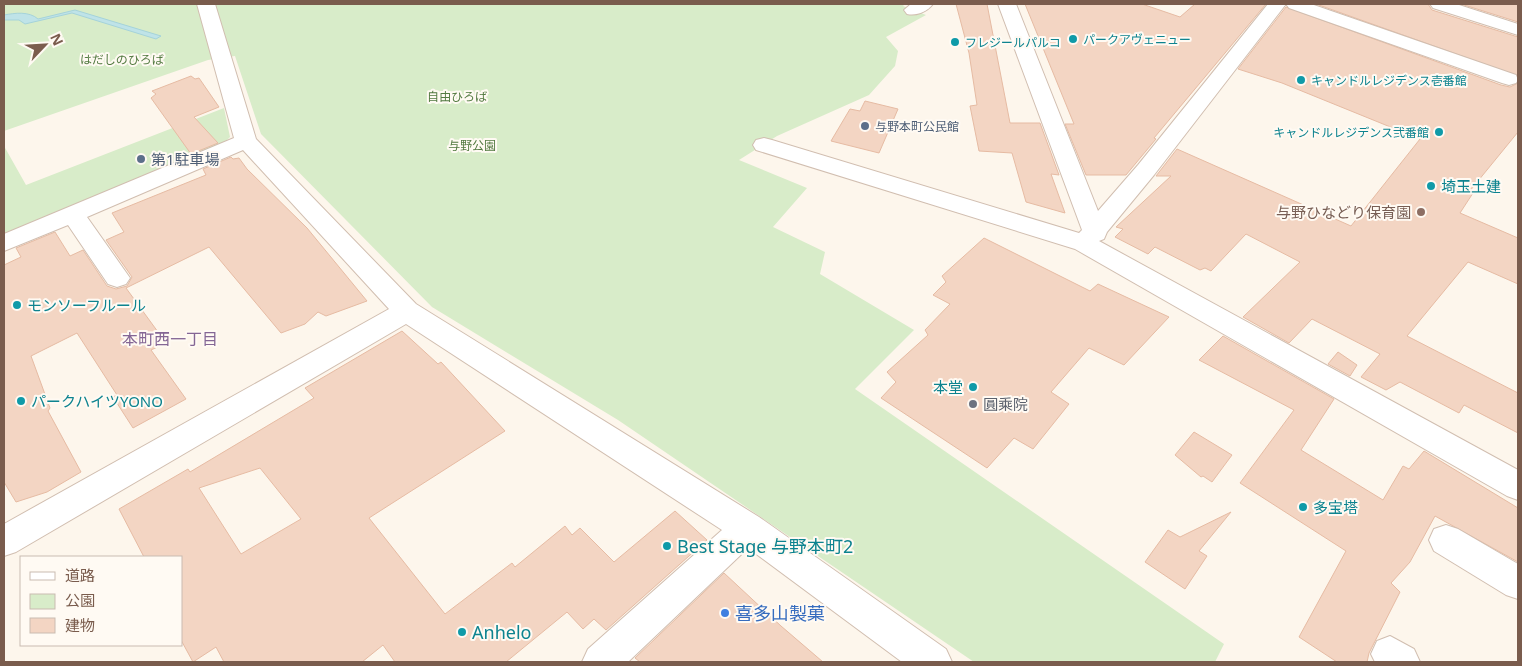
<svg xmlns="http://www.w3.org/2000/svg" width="1522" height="666" font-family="'Noto Sans','Noto Sans JP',sans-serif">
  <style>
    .green { fill: #d8ecc9 }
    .water { fill: #bfe3e8; stroke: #a5d3da }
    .building { fill: #f3d5c3; stroke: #e6bba3; fill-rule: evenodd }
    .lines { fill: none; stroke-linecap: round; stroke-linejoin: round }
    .minor-casing { stroke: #d1beb0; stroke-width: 2 }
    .minor { fill: #fff; fill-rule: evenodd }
    .culture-dot { fill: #0f9aa8; stroke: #fffaf3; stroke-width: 2 }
    .service-dot { fill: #5c6f8a; stroke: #fffaf3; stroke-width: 2 }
    .education-dot { fill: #8d6e63; stroke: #fffaf3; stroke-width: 2 }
    .worship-dot { fill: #6b7280; stroke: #fffaf3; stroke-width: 2 }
    .shop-dot { fill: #3f7fe0; stroke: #fffaf3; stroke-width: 2 }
    .labels { text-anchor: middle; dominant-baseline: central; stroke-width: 4; stroke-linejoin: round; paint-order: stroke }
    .far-culture-label { font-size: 12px; fill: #0d838f; stroke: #fffaf3; text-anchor: start }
    .far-park-label { font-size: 12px; fill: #537a41; stroke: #fffaf3 }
    .far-service-label { font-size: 12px; fill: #4e5e75; stroke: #fffaf3; text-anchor: start }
    .service-label { font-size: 15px; fill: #4e5e75; stroke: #fffaf3; text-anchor: start }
    .culture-label { font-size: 15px; fill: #0d838f; stroke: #fffaf3; text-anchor: start }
    .education-label { font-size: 15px; fill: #785e54; stroke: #fffaf3; text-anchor: end }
    .worship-label { font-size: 15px; fill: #5b616d; stroke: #fffaf3; text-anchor: start }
    .neighbourhood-label { font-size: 16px; fill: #846695; stroke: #fffaf3 }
    .near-culture-label { font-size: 18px; fill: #0d838f; stroke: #fffaf3; text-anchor: start }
    .near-shop-label { font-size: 18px; fill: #366cbe; stroke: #fffaf3; text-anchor: start }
  </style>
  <rect width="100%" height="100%" fill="#fdf6ec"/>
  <g class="green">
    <path d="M4 4H905L903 6 926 15 886 37 898 51 895 66 869 95 777 136 739 160 807 188 773 227 825 252 820 274 914 330 855 389 1224 644 1215 662H974L618 420 432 307 261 134 235 56 208 60 4 131Z"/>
    <path d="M224 108 230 137 223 144 4 235V146L26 185Z"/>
  </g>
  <path class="water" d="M75 10 161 36 156 39 72 13 25 24 19 20H4V15C15 13 29 11 38 19Z"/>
  <g class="building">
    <path d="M956 4H987L1010 123H1040L1059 175 1051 174 1065 213 1026 202 1012 153 979 151 970 106 977 105 969 53Z"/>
    <path d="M1025 4H1142L1180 17 1195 4H1266L1154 138 1156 139 1126 175H1086L1065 124H1074Z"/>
    <path d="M1316 4H1428L1432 10 1518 37V76Z"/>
    <path d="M1461 4H1518V22Z"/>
    <path d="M1286 7 1501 85 1510 87 1518 83V132L1469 192 1473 193 1460 213 1518 238V284L1468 262 1407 336 1518 393V433L1464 405 1459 413 1400 382 1386 390 1361 377 1380 354 1312 319 1289 343 1243 317 1300 262 1246 234 1211 271 1205 268 1200 270 1155 247 1148 254 1115 237 1123 229 1116 227 1171 176H1156L1177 149 1351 226 1420 139 1282 83 1238 69Z"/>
    <path d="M191 76 195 79 199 78 219 107 194 117 218 143 191 154 151 98 156 94 152 91Z"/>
    <path d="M865 101 898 109 879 153 831 141 850 109 860 111Z"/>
    <path d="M231 157 233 159 239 158 247 169 307 228 367 301 326 316 318 312 305 324 281 333 209 247 126 288 166 343 151 350 186 399 133 428 113 397 117 395 77 333 31 356 50 408 48 411 81 472 47 492 16 502 4 482V265L21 257 16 248 55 232 70 256 83 250 107 286 116 289 127 286 132 277 106 240 124 232 112 213 206 175 203 169Z"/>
    <path d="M984 238 1090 291 1098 284 1169 317 1124 365 1089 348 1051 392 1069 404 1033 449 1014 438 987 468 881 398 896 382 887 372 928 335 925 330 950 304 933 295 946 282 942 276Z"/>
    <path d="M402 331 438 364 441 362 505 431 369 518 445 614 512 563 515 567 565 526 572 535 580 528 614 562 675 511 707 540 606 630 594 619 583 629 567 612 506 662H395L383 645 362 662H224L216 647 193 662 181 640V557H144L119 509 188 469 190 472 314 398 305 388ZM260 468 301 519 241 554 199 488Z"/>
    <path d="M1223 336 1334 399 1301 450 1383 500 1403 466 1409 469 1424 451 1518 508V562L1435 516 1410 562 1391 583 1400 592 1369 653 1367 662H1337L1299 637 1346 551 1240 483 1294 410 1199 360Z"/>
    <path d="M1338 352 1357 365 1350 376 1328 364Z"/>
    <path d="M1194 432 1232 455 1212 482 1203 476 1201 477 1175 455Z"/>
    <path d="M1231 512 1199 551 1207 556 1185 589 1145 562 1168 530 1180 537Z"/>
    <path d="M724 573 781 626 823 662H640L635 658Z"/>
  </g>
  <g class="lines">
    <g class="minor-casing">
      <g id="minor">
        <path d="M197 4H215L256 139 416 304 759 517 946 649 952 662H902L748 548 628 662H582L588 649 722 530 406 324 16 552 4 556V524L389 309 243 150 87 217 130 278 126 284 117 287 108 284 68 225 4 251V234L234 138Z"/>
        <path d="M911 4H933C927 12 916 16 907 14L904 10Z"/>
        <path d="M998 4H1016L1098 211 1138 165 1268 4H1286L1154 175 1107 232 1104 239 1099 241 1518 470V500L1507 496 1075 249 756 150 753 145 756 140 764 138 772 140 1079 233 1082 230Z"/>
        <path d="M1286 4H1311L1516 75 1518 80 1516 83 1509 85 1502 83 1289 8Z"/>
        <path d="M1430 4H1456L1518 24V35L1433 8Z"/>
        <path d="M1446 525 1458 529 1518 564V599L1506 595 1434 551 1429 540 1434 529Z"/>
        <path d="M1390 636 1414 649 1420 662H1375L1371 654 1377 641Z"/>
      </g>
    </g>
    <use href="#minor" class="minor"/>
  </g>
  <g class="culture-dot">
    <circle cx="1073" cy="39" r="5"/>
    <circle cx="955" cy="42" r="5"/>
    <circle cx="1301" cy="80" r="5"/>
    <circle cx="1439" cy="132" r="5"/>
    <circle cx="1431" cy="186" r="5"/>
    <circle cx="17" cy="305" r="5"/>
    <circle cx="973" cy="387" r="5"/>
    <circle cx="21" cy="401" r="5"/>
    <circle cx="1303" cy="507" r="5"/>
    <circle cx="667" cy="546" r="5"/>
    <circle cx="462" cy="632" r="5"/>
  </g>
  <g class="service-dot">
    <circle cx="865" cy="126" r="5"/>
    <circle cx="141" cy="159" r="5"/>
  </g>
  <circle class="education-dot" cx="1421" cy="212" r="5"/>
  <circle class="worship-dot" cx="973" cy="404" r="5"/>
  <circle class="shop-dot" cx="725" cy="613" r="5"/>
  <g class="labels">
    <g class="far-culture-label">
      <text x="1083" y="39">パークアヴェニュー</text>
      <text x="965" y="42">フレジールパルコ</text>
      <text x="1311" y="80">キャンドルレジデンス壱番館</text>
      <text x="1429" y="132" text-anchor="end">キャンドルレジデンス弐番館</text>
    </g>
    <g class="far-park-label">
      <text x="122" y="59">はだしのひろば</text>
      <text x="457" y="96">自由ひろば</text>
      <text x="472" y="145">与野公園</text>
    </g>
    <g class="far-service-label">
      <text x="875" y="126">与野本町公民館</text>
    </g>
    <g class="service-label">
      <text x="151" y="159">第1駐車場</text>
    </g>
    <g class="culture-label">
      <text x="1441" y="186">埼玉土建</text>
      <text x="27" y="305">モンソーフルール</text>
      <text x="963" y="387" text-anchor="end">本堂</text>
      <text x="31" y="401">パークハイツYONO</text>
      <text x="1313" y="507">多宝塔</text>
    </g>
    <g class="education-label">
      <text x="1411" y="212">与野ひなどり保育園</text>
    </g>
    <g class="worship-label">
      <text x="983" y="404">圓乘院</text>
    </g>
    <g class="neighbourhood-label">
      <text x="170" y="339">本町西一丁目</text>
    </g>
    <g class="near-culture-label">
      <text x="677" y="546">Best Stage 与野本町2</text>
      <text x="472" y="632">Anhelo</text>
    </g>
    <g class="near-shop-label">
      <text x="735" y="613">喜多山製菓</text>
    </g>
  </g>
  <rect width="1522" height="666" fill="none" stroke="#7a5c4d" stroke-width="10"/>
  <rect x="20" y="556" width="162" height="90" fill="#fffaf3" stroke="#cabbb1"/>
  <rect x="30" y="572" width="25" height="8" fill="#ffffff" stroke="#cabbb1"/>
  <text x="65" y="581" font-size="15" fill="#7a5c4d">道路</text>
  <rect x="30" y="594" width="25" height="15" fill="#d8ecc9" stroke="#cabbb1"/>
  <text x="65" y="606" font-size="15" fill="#7a5c4d">公園</text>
  <rect x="30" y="618" width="25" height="15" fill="#f3d5c3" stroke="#cabbb1"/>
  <text x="65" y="631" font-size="15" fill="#7a5c4d">建物</text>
  <g transform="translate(45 45) rotate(65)" stroke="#fffaf3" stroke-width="4" paint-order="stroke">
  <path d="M0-4L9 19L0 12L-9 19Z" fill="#7a5c4d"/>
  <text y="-8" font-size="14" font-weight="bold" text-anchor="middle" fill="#7a5c4d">N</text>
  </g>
</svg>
